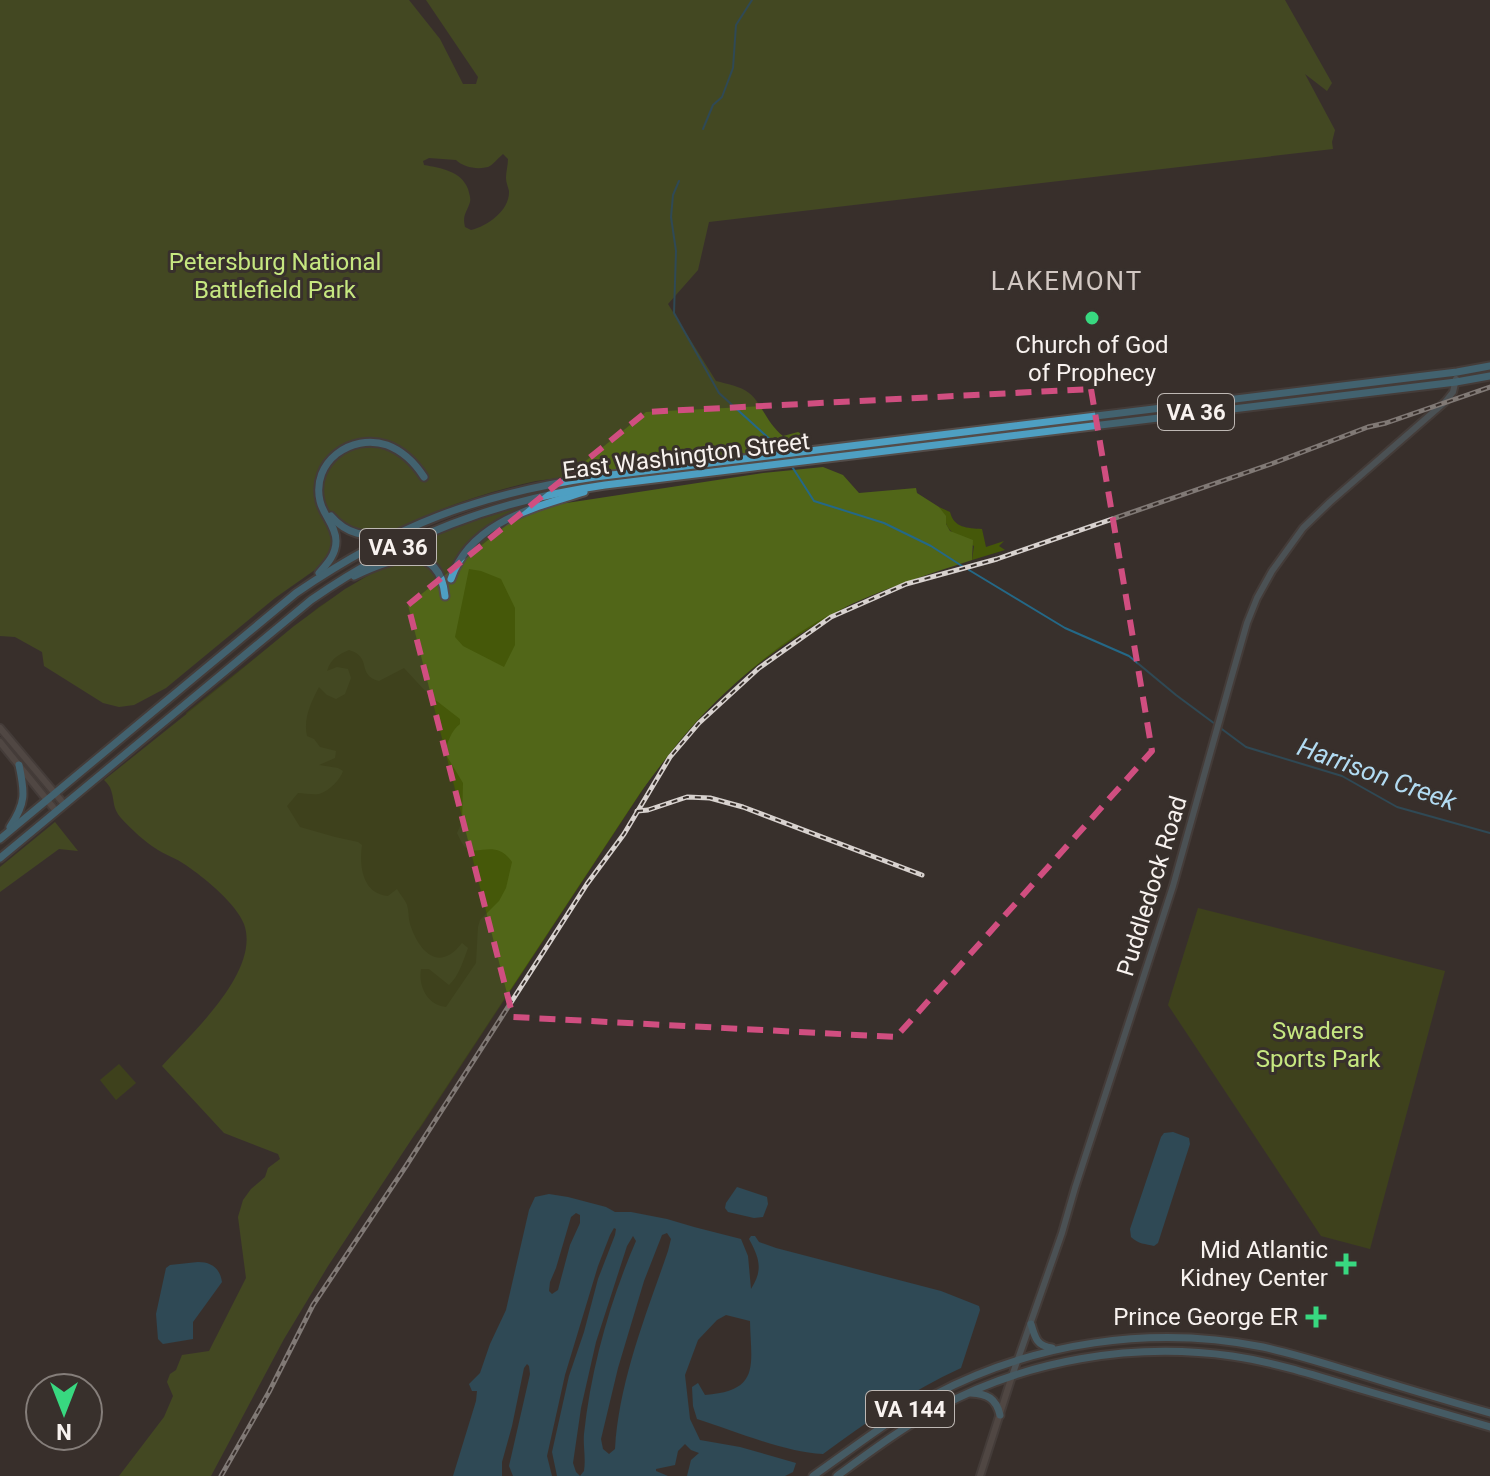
<svg xmlns="http://www.w3.org/2000/svg" width="1490" height="1476" font-family="Roboto,sans-serif">
  <style>
    .green { fill: #455809 }
    .forest { fill: #516618; fill-rule: evenodd }
    .water { fill: #246887; fill-rule: evenodd }
    .lines { fill: none; stroke-linecap: round; stroke-linejoin: round }
    .stream { stroke: #246887; stroke-width: 2 }
    .tertiary-casing { stroke: #534c49; stroke-width: 10 }
    .secondary-casing { stroke: #534c49; stroke-width: 10 }
    .primary-casing { stroke: #534c49; stroke-width: 11 }
    .trunk-casing { stroke: #534c49; stroke-width: 11 }
    .tertiary { stroke: #6d6460; stroke-width: 6 }
    .secondary { stroke: #627a85; stroke-width: 6 }
    .primary { stroke: #5690a9; stroke-width: 7 }
    .trunk { stroke: #4e9fc2; stroke-width: 7 }
    .rail-casing { stroke: #d8d2cf; stroke-width: 5 }
    .rail { stroke: #38302c; stroke-width: 2; stroke-dasharray: 6; stroke-linecap: butt }
    .marked { fill: none; stroke: #d04e80; stroke-width: 6; stroke-dasharray: 16 10; stroke-linejoin: round }
    .poi-dot { fill: #38d880; stroke: #38302c; stroke-width: 3 }
    .labels { text-anchor: middle; dominant-baseline: central; stroke-width: 6; stroke-linejoin: round; paint-order: stroke }
    .shield { fill: #38302c; stroke: #beb8b4; stroke-width: 2 }
    .shield-label { font-size: 22px; font-weight: bold; fill: #f8f2ef }
    .park-label { font-size: 24px; fill: #c6e780; stroke: #38302c }
    .poi-label { font-size: 24px; fill: #f8f2ef; stroke: #38302c; text-anchor: end }
    .street-label { font-size: 24px; fill: #f8f2ef; stroke: #38302c }
    .neighbourhood-label { font-size: 26px; letter-spacing: 2px; fill: #d2c8c3; stroke: #38302c }
    .water-label { font-size: 26px; font-style: italic; fill: #b2dbf2; stroke: #38302c }
  </style>
  <rect width="100%" height="100%" fill="#38302c"/>
  <g class="green">
    <path d="M813 472 864 597C806 628 752 663 705 712 684 734 666 758 647 783L418 1131 186 713 319 607 371 573 399 558 546 506Z"/>
    <path d="M939 507 950 512C954 528 967 528 982 529L986 547 1004 541 999 546 1005 550 972 560 974 546C967 541 957 537 951 531 945 526 944 514 939 507Z"/>
    <path d="M1198 908 1445 971 1370 1249 1321 1236 1168 1005Z"/>
    <path d="M119 1064 136 1083 116 1100 100 1080Z"/>
  </g>
  <g class="forest">
    <path d="M0 0H409L440 39 463 84H476L478 77 426 0H1285L1332 83 1327 91 1305 74 1335 130 1332 142 1333 149 709 222 698 270 668 304 716 381C727 384 740 386 749 393 761 402 767 424 783 436L798 432 804 435 805 445 536 481C477 494 432 511 379 538L364 533 333 516 325 522 334 537 335 548 329 560 275 598 166 688 134 705 119 707 103 703 44 666 42 652 15 637 0 636ZM503 154 508 159C508 165 506 172 506 178 506 182 508 187 509 191 510 210 488 226 471 230L465 227C462 215 467 212 470 202 471 198 469 193 468 189 461 171 441 168 424 165L423 161 429 158 456 160C463 167 477 170 488 167 493 165 498 158 503 154Z"/>
    <path d="M823 467 843 475 859 493 916 488 917 493 939 507 946 516V524L950 531 973 540 972 560C926 575 879 590 835 612 779 640 716 696 677 744 664 760 652 777 640 793L328 1266 284 1339 211 1476H119L164 1417 173 1396 167 1382 170 1374 176 1370 182 1355 209 1351 246 1278 238 1217 243 1200 251 1189 265 1177 268 1168 280 1159 278 1154 224 1133 162 1066C191 1034 261 971 244 924 236 904 207 880 190 868 180 860 168 856 158 850 145 842 131 829 121 818 112 807 115 802 111 790 110 786 107 783 104 780L229 680 294 626 345 589 403 556 400 554 402 550 458 526 537 501 547 506 763 473ZM469 569 481 571 501 579 515 608V645L504 667 463 646 455 637ZM349 650C373 657 356 675 379 681L404 668 429 695 460 719V724C451 731 447 743 445 753L463 783 462 822 457 833C459 837 461 842 464 846 476 859 495 837 512 862L506 888 499 901 480 920 478 927 476 963 446 1007C427 1005 418 986 421 969H429L449 985C459 976 463 961 468 948L462 943C439 973 419 952 410 924 408 918 409 911 407 905 405 900 400 894 397 889L388 896C362 894 359 865 362 845L358 842 335 837 300 827 287 806 298 793C304 793 312 795 319 794 329 791 340 780 343 771L338 768 319 765 335 758 336 751 320 747 314 739 307 736C303 719 311 702 319 687L327 695 336 699 345 694 351 678 348 669 337 667 327 671C331 658 338 655 349 650Z"/>
    <path d="M55 822 78 851 59 849 0 892V867Z"/>
  </g>
  <g class="water">
    <path d="M1173 1132 1189 1138 1190 1144 1158 1243 1154 1246C1146 1244 1138 1244 1131 1237L1130 1229 1161 1137 1164 1133Z"/>
    <path d="M737 1187 767 1197 768 1204 763 1217 754 1218 728 1212 725 1208 726 1203Z"/>
    <path d="M549 1194 568 1197 606 1207 615 1212H631L667 1219 694 1227 741 1239 748 1256 751 1289C763 1270 760 1259 749 1239L751 1236H755L759 1242 776 1248 941 1291 979 1306 980 1310 961 1368C910 1391 867 1422 823 1454 784 1452 735 1431 697 1419L693 1406 692 1387 698 1383 705 1395C761 1391 751 1365 750 1321L726 1315 717 1320 698 1340 685 1375 690 1419 700 1440 740 1447 796 1463 793 1472 785 1476H687L691 1460 699 1453 691 1450 685 1444 678 1451 675 1465 656 1469V1471L668 1476H557L552 1452 569 1376 584 1332 598 1279 615 1235 616 1229 614 1228 610 1235 598 1266 565 1375 547 1456 552 1476H513L509 1466 530 1374 529 1366 527 1364 524 1368 512 1426 502 1462V1476H453L476 1401 477 1391H472L469 1384 480 1373 490 1344 506 1310 529 1210 535 1197ZM576 1213 580 1215V1223L570 1245 558 1290 552 1294 549 1291 550 1282 556 1268 571 1217ZM667 1233 671 1239 668 1251C646 1315 619 1381 615 1449L609 1454 603 1449 601 1439 618 1368 644 1281 662 1235ZM633 1236 636 1241C610 1301 591 1368 584 1434 583 1447 586 1458 584 1471L580 1476 576 1472 573 1463 581 1408 596 1342 627 1246Z"/>
    <path d="M198 1262C211 1262 220 1268 222 1282L193 1322V1339L163 1344 158 1339 156 1314 166 1268 170 1265Z"/>
  </g>
  <g class="lines">
    <g class="stream">
      <path d="M703 129 713 105 722 97 733 68 736 25 752 0"/>
      <path d="M679 181 673 195 671 217 676 251 674 313 719 393 784 452"/>
      <path d="M791 465 814 501 884 523 931 546 962 566"/>
      <path d="M969 570 1065 628 1129 656 1176 695 1246 747 1342 776 1397 807 1490 833"/>
    </g>
    <g class="tertiary-casing">
      <g id="tertiary">
        <path d="M0 728 64 804"/>
        <path d="M0 742 56 811"/>
        <path d="M980 1476 1012 1376"/>
      </g>
    </g>
    <g class="secondary-casing">
      <path id="secondary" d="M1012 1376 1062 1233 1075 1188 1173 886 1231 679 1247 623 1257 598 1272 571 1303 528 1330 502 1445 402 1453 392 1456 379"/>
    </g>
    <g class="primary-casing">
      <g id="primary">
        <path d="M1031 1324C1035 1338 1037 1346 1052 1348"/>
        <path d="M971 1393C987 1394 996 1398 1000 1415"/>
        <path d="M813 1476C853 1448 891 1418 934 1395 1034 1342 1152 1325 1263 1347 1295 1354 1326 1364 1356 1373 1401 1387 1445 1400 1490 1413"/>
        <path d="M837 1476C870 1452 902 1428 938 1408 1026 1360 1132 1342 1232 1356 1273 1362 1311 1374 1350 1386 1397 1400 1443 1413 1490 1427"/>
      </g>
    </g>
    <g class="trunk-casing">
      <g id="trunk">
        <path d="M331 516C347 535 365 536 388 536"/>
        <path d="M319 573C328 563 336 554 336 541 336 526 323 515 320 501 311 462 351 433 387 445 403 451 415 463 424 477"/>
        <path d="M354 576C388 560 439 538 445 596"/>
        <path d="M451 579C470 522 533 508 584 492"/>
        <path d="M10 827C26 803 25 793 19 765"/>
        <path d="M0 839 296 593C394 526 477 494 595 477L1457 372 1490 366"/>
        <path d="M0 858 311 600C405 535 493 501 605 485L1456 382 1490 376"/>
      </g>
    </g>
    <use href="#tertiary" class="tertiary"/>
    <use href="#secondary" class="secondary"/>
    <use href="#primary" class="primary"/>
    <use href="#trunk" class="trunk"/>
    <g class="rail-casing">
      <g id="rail">
        <path d="M637 811 648 810 687 797 710 798 743 807 922 875"/>
        <path d="M221 1476 269 1392 313 1305 406 1166 587 884 624 834 670 757 699 723 759 668 831 617 906 584 997 559 1271 464 1368 427 1386 423 1490 387"/>
      </g>
    </g>
    <use href="#rail" class="rail"/>
  </g>
  <path d="M0 0H1490V1476H0ZM1091 389 1152 751 896 1037 513 1017 408 605 646 412Z" fill="#38302c" fill-opacity=".55" fill-rule="evenodd"/>
  <path class="marked" d="M1091 389 1152 751 896 1037 513 1017 408 605 646 412Z"/>
  <g class="poi-dot">
    <circle cx="1092" cy="318" r="8"/>
    <path d="M1342 1252h8v8h8v8h-8v8h-8v-8h-8v-8h8z"/>
    <path d="M1312 1305h8v8h8v8h-8v8h-8v-8h-8v-8h8z"/>
  </g>
  <g class="labels">
    <g class="shield">
      <rect x="1158" y="394" width="76" height="36" rx="6"/>
      <rect x="360" y="529" width="76" height="36" rx="6"/>
      <rect x="866" y="1391" width="88" height="36" rx="6"/>
    </g>
    <g class="shield-label">
      <text x="1196" y="412">VA 36</text>
      <text x="398" y="547">VA 36</text>
      <text x="910" y="1409">VA 144</text>
    </g>
    <g class="park-label">
      <text x="275" y="262">Petersburg National<tspan x="275" dy="28">Battlefield Park</tspan></text>
      <text x="1318" y="1031">Swaders<tspan x="1318" dy="28">Sports Park</tspan></text>
    </g>
    <g class="poi-label">
      <text x="1092" y="345" text-anchor="middle">Church of God<tspan x="1092" dy="28">of Prophecy</tspan></text>
      <text x="1328" y="1250">Mid Atlantic<tspan x="1328" dy="28">Kidney Center</tspan></text>
      <text x="1298" y="1317">Prince George ER</text>
    </g>
    <g class="street-label">
      <text transform="translate(686 456) rotate(-7)">East Washington Street</text>
      <text transform="translate(1152 886) rotate(-73)">Puddledock Road</text>
    </g>
    <g class="neighbourhood-label">
      <text x="1067" y="281">LAKEMONT</text>
    </g>
    <g class="water-label">
      <text transform="translate(1377 774) rotate(20)">Harrison Creek</text>
    </g>
  </g>
  <g transform="translate(64 1412) rotate(180)"><circle r="38" fill="#38302c" stroke="#857e7a" stroke-width="2"/>
  <path d="M0-6L14 30L0 20L-14 30Z" fill="#38d880"/>
  <text y="-12" font-size="22" font-weight="bold" text-anchor="middle" fill="#f8f2ef">N</text>
  </g>
</svg>
